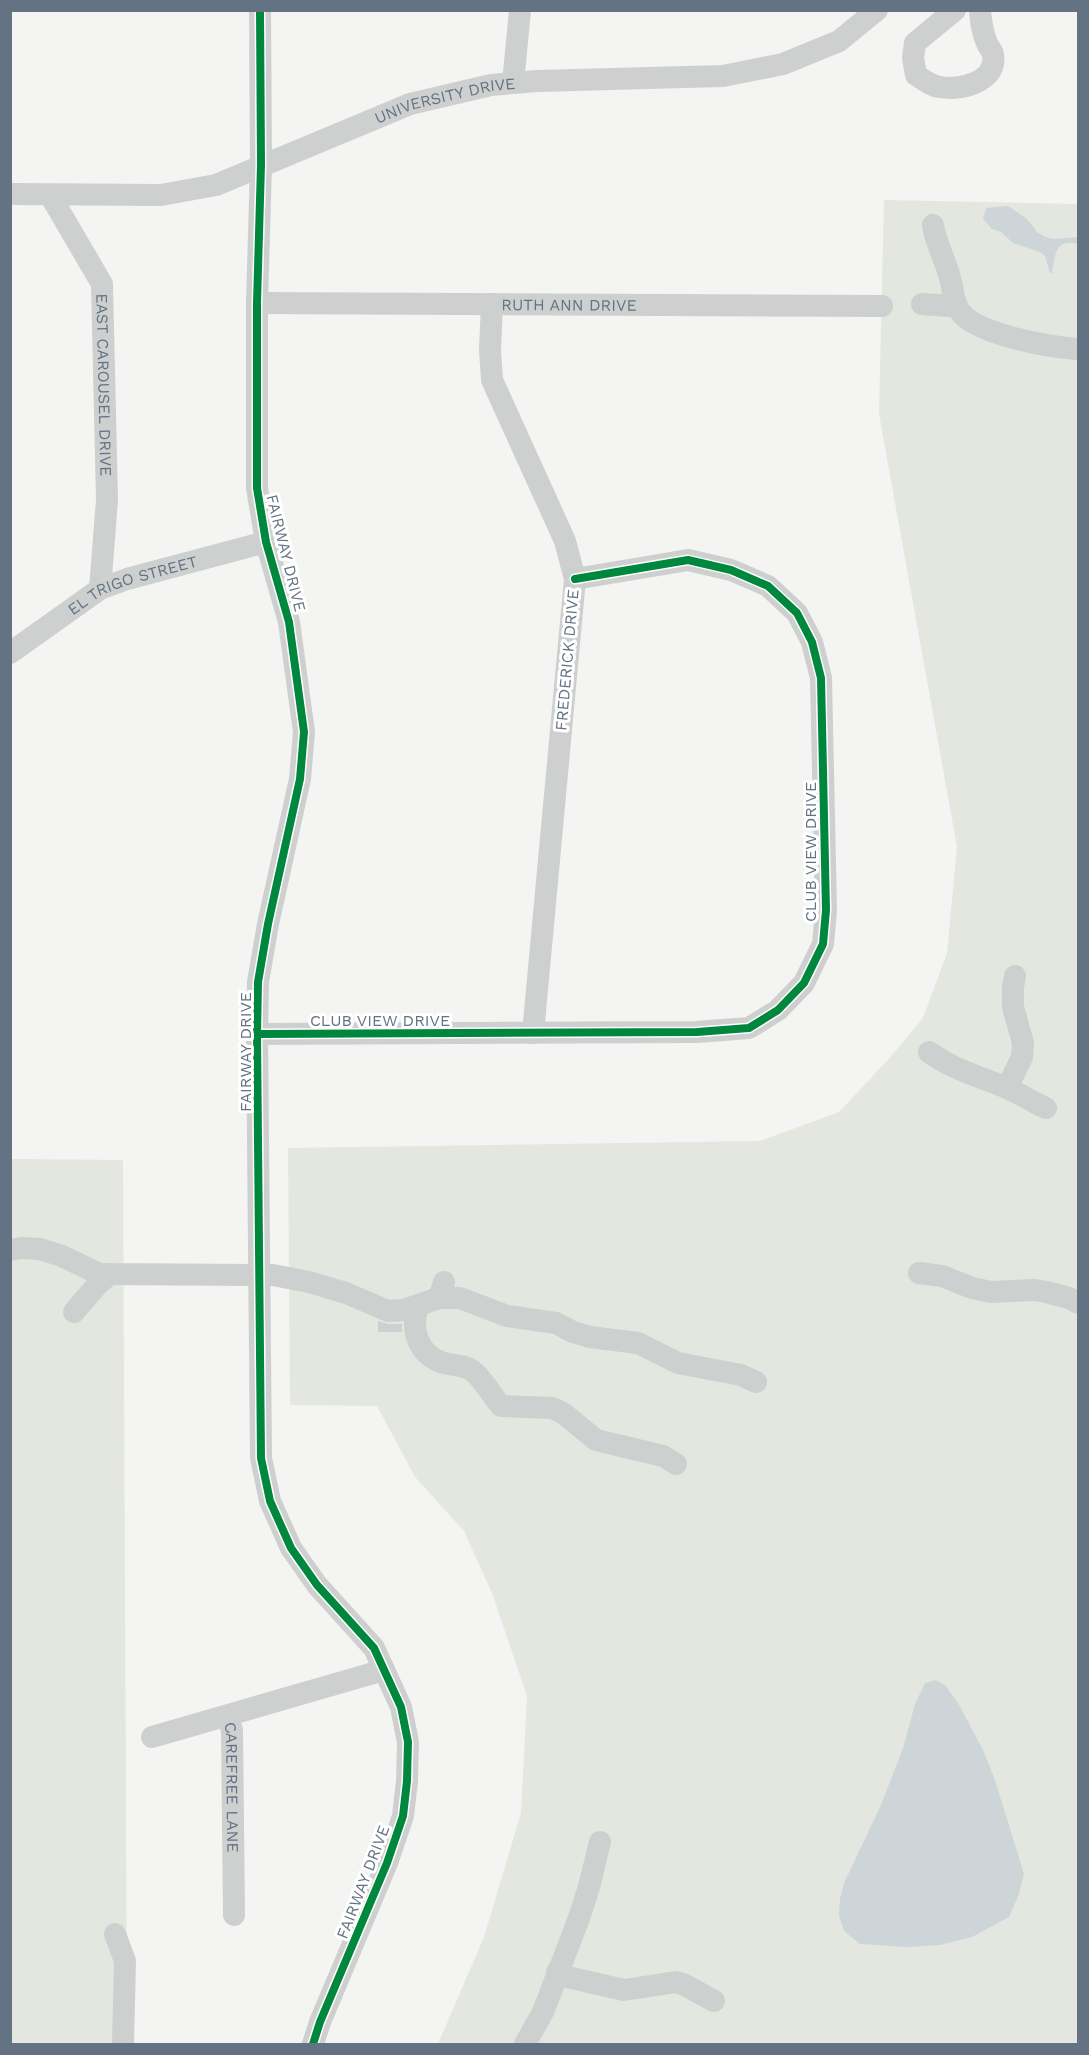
<svg xmlns="http://www.w3.org/2000/svg" width="1089" height="2055" font-family="'Work Sans',sans-serif">
  <style>
    .green { fill: #e3e7e0 }
    .water { fill: #ced5d8 }
    .building { fill: #cfd1d1 }
    .lines { fill: none; stroke-linecap: round; stroke-linejoin: round }
    .minor { stroke: #cecfcf; stroke-width: 22 }
    .cycleway-casing { stroke: #fff; stroke-width: 11 }
    .cycleway { stroke: #00873e; stroke-width: 8 }
    .labels { text-anchor: middle; dominant-baseline: central; stroke-width: 6; stroke-linejoin: round; paint-order: stroke }
    .street-label { font-size: 16px; fill: #637384; stroke: #fff }
  </style>
  <rect width="100%" height="100%" fill="#f4f4f2"/>
  <g class="green">
    <path d="M884 200 1078 204V2044H438L484 1937 521 1813 527 1696 492 1593 464 1531 415 1477 377 1406 290 1405 288 1148 760 1141 839 1112 886 1062 923 1018 947 953 957 847 879 414Z"/>
    <path d="M11 1159 123 1160 127 2044H11Z"/>
  </g>
  <g class="water">
    <path d="M1008 206 1027 219 1037 232 1045 237 1055 239 1078 237V244C1054 238 1055 257 1052 273H1050L1045 256 1042 253 1013 243 1001 232 992 229 983 219 986 208Z"/>
    <path d="M935 1680 945 1685 958 1703 983 1750 995 1780 1024 1874 1019 1894 1009 1917 972 1937 940 1945 907 1947 860 1944 844 1931 839 1916 840 1899 844 1883 881 1805 903 1748 915 1704 925 1683Z"/>
  </g>
  <path class="building" d="M378 1321 388 1324H402V1332H378Z"/>
  <g class="lines">
    <g class="minor">
      <path d="M260 10 261 165 257 303V488L266 542 289 622 304 732 300 779 268 924 258 982 257 1034 261 1458 270 1501 291 1548 317 1585 374 1648 401 1707 408 1742 407 1781 403 1816 387 1863 320 2022 313 2044"/>
      <path d="M955 10 915 43 913 58 916 75C924 80 931 86 940 87 959 91 998 82 993 55 993 51 988 47 987 43 982 32 981 22 980 10"/>
      <path d="M513 83 520 10"/>
      <path id="s1" d="M10 194 161 195 216 185 410 104 491 85 537 81 723 76 783 64 839 41 877 10"/>
      <path id="s2" d="M50 195 102 284 107 500 100 589"/>
      <path d="M933 225C936 245 947 263 951 282 954 294 953 303 961 313 980 335 1049 347 1078 349"/>
      <path id="s3" d="M257 303 882 306"/>
      <path d="M492 304 490 350 492 380 565 541 575 579 533 1033"/>
      <path d="M922 304 949 306 953 301"/>
      <path id="s4" d="M10 653 100 589 127 579 266 542"/>
      <path d="M257 1034 697 1032 749 1028 778 1010 804 983 823 944 826 910 821 678 812 642 797 613 768 586 731 570 688 560 575 579"/>
      <path d="M929 1052C955 1071 979 1076 1007 1088 1021 1094 1032 1102 1046 1108"/>
      <path d="M1007 1088 1022 1057 1023 1043 1013 1007V987L1015 976"/>
      <path d="M10 1250 21 1248 40 1249 62 1256 99 1274 273 1275 309 1282 346 1293 388 1311 404 1310 439 1298 444 1282"/>
      <path d="M919 1273 942 1276 972 1288 991 1292 1035 1290 1046 1292 1069 1298 1078 1303"/>
      <path d="M439 1298H460L507 1316 556 1323 573 1332 590 1337 638 1343 678 1363 741 1375 756 1382"/>
      <path d="M418 1306C410 1330 418 1355 444 1363 454 1366 466 1364 475 1373 485 1382 492 1396 501 1406L552 1408 563 1413 596 1440 663 1456 676 1464"/>
      <path d="M74 1312 98 1284 110 1274"/>
      <path id="s5" d="M227 1716 232 1730 234 1915"/>
      <path d="M152 1737 384 1670"/>
      <path d="M115 1934 125 1961 123 2044"/>
      <path d="M557 1972 563 1976 624 1990 676 1982 685 1985 714 2001"/>
      <path d="M525 2044 543 2012 579 1918 589 1887 600 1842"/>
    </g>
    <g class="cycleway-casing">
      <g id="cycleway">
        <path d="M260 10 261 165 257 303V488L266 542 289 622 304 732 300 779 268 924 258 982 257 1034 261 1458 270 1501 291 1548 317 1585 374 1648 401 1707 408 1742 407 1781 403 1816 387 1863 320 2022 313 2044"/>
        <path d="M257 1034 697 1032 749 1028 778 1010 804 983 823 944 826 910 821 678 812 642 797 613 768 586 731 570 688 560 575 579"/>
      </g>
    </g>
    <use href="#cycleway" class="cycleway"/>
  </g>
  <g class="labels">
    <g class="street-label">
      <text stroke="none"><textPath href="#s1" startOffset="452">UNIVERSITY DRIVE</textPath></text>
      <text stroke="none"><textPath href="#s3" startOffset="312">RUTH ANN DRIVE</textPath></text>
      <text stroke="none"><textPath href="#s2" startOffset="204">EAST CAROUSEL DRIVE</textPath></text>
      <text transform="translate(286 553) rotate(76)">FAIRWAY DRIVE</text>
      <text stroke="none"><textPath href="#s4" startOffset="142">EL TRIGO STREET</textPath></text>
      <text transform="translate(567 660) rotate(-85)">FREDERICK DRIVE</text>
      <text transform="translate(810 852) rotate(-90)">CLUB VIEW DRIVE</text>
      <text x="380" y="1020">CLUB VIEW DRIVE</text>
      <text transform="translate(245 1052) rotate(-90)">FAIRWAY DRIVE</text>
      <text stroke="none"><textPath href="#s5" startOffset="72">CAREFREE LANE</textPath></text>
      <text transform="translate(363 1882) rotate(-69)">FAIRWAY DRIVE</text>
    </g>
  </g>
  <rect width="1089" height="2055" fill="none" stroke="#637384" stroke-width="24"/>
</svg>
